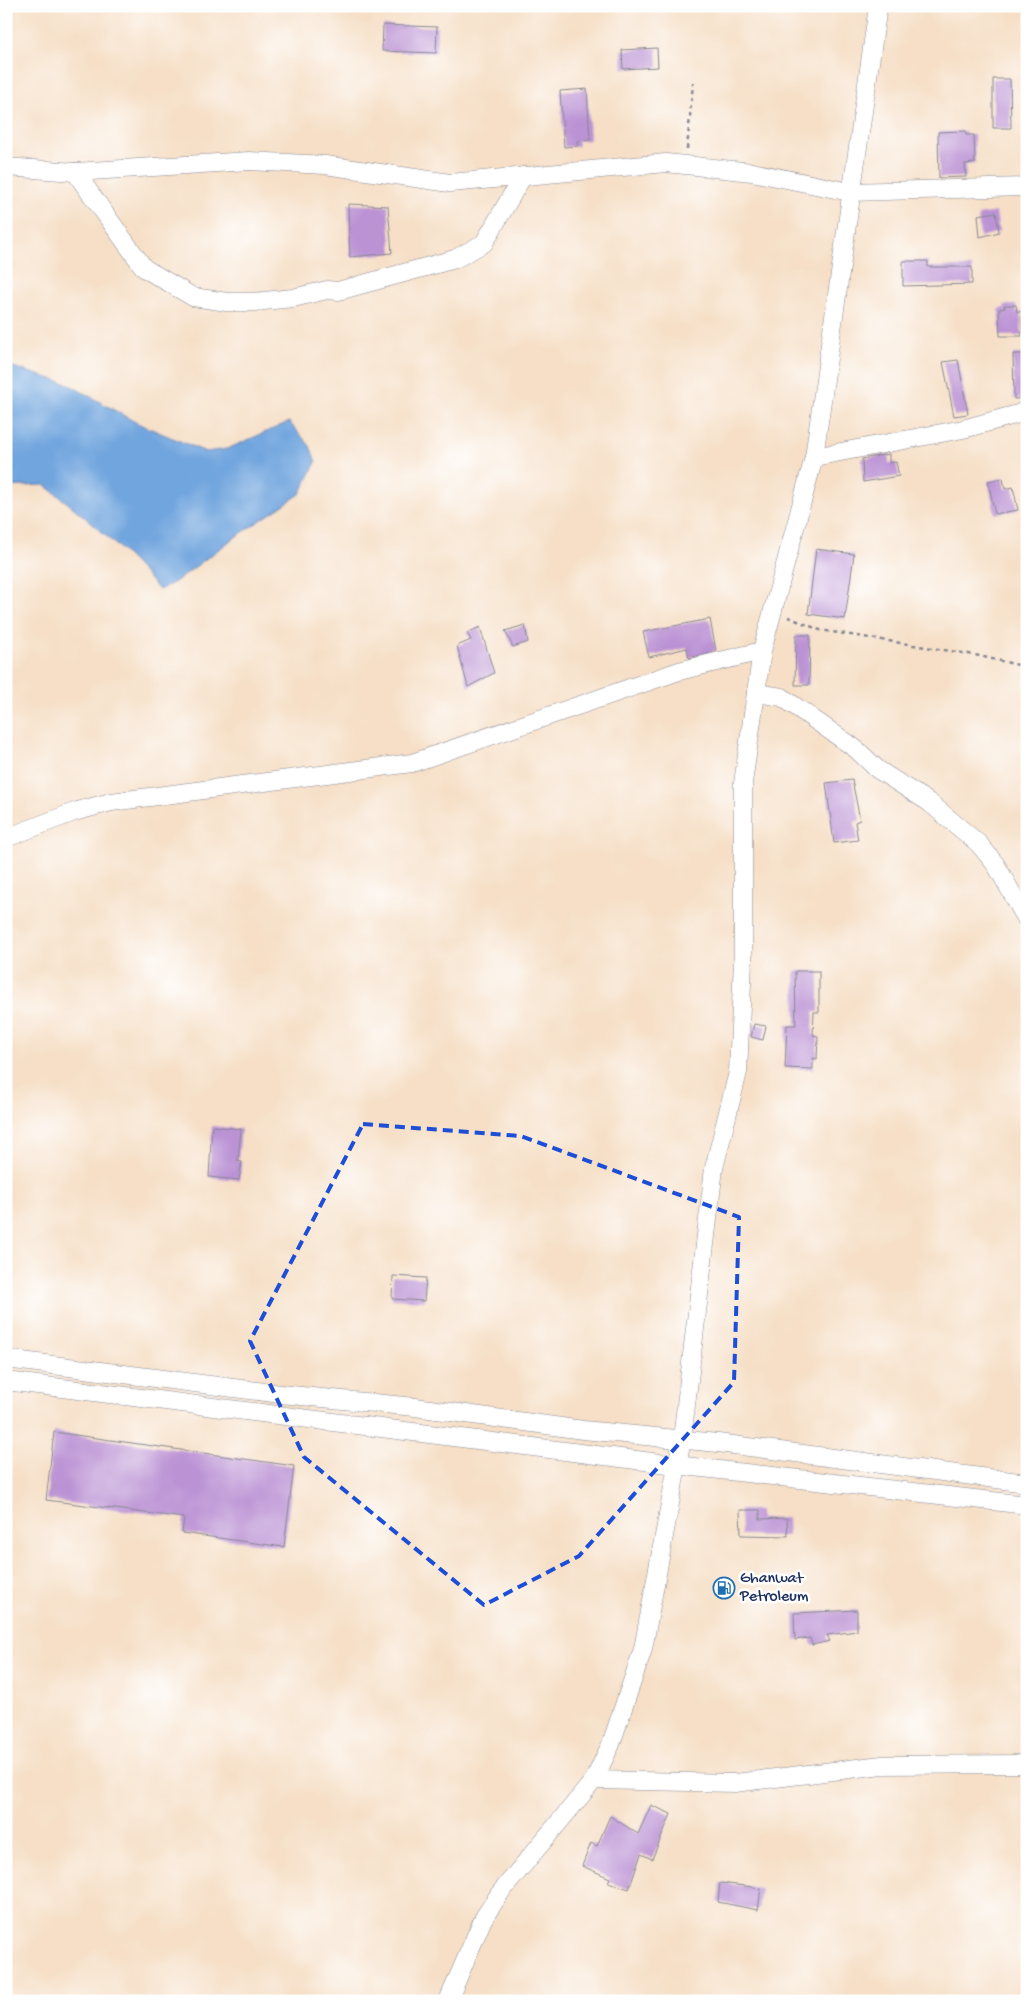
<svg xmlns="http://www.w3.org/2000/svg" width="1033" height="2007" font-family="'Gochi Hand',sans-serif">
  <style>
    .water { fill: #71a5de; stroke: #466a9e }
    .building { fill: #bb93d4 }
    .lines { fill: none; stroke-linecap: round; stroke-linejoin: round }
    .minor-casing { stroke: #888792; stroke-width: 19 }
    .path { stroke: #888792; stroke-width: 2.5; stroke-dasharray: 4 4; stroke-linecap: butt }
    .minor { stroke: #fff; stroke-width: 18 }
    .marked { fill: none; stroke: #1d4ed8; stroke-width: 4; stroke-dasharray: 10 6; stroke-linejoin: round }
    .labels { text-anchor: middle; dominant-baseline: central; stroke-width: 5; stroke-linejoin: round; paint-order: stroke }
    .poi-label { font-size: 16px; fill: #1b2f5e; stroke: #fff; text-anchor: start }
  </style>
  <rect width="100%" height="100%" fill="#fff"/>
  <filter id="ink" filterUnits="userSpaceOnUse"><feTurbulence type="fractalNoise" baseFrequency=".02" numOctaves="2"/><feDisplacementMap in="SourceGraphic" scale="10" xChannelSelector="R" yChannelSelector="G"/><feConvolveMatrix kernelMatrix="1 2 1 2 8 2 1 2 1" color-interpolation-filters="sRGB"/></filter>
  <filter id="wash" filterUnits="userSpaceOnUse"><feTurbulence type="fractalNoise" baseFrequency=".0096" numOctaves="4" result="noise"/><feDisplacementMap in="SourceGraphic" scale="20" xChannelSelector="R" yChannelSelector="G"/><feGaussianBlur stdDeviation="1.12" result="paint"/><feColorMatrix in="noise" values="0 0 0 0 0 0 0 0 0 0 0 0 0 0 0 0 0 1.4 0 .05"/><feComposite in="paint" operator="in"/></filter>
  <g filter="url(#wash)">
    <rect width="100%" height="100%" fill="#f6dfc6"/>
    <path class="water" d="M6 365 68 384 137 423 206 452 227 449 289 422 310 446 316 462 300 494 231 540 175 582 159 590C125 550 86 517 45 485L6 487Z"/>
    <g id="blocks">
      <g class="building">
        <path d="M383 25 437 27 436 53 382 51Z"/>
        <path d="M657 48 658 67 623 69 622 50Z"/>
        <path d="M993 79H1010L1011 128H993Z"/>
        <path d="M587 89 590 140 577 141 578 146 564 147 560 91Z"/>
        <path d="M966 131V135H974L975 163 965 164 966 177 939 178 938 132Z"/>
        <path d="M348 204 388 206 392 253 350 257Z"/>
        <path d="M996 212 999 232 980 237 978 215Z"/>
        <path d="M903 261H928V267H972V284L903 286Z"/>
        <path d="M1004 305H1016L1017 312 1021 311 1022 336H1000L999 309 1005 308Z"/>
        <path d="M1013 354H1027V398L1014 399Z"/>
        <path d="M958 360 968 414 954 416 943 362Z"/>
        <path d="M889 454V463L896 462 899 476 863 482 862 459Z"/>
        <path d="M1003 478 1005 489 1013 487 1018 510 995 514 988 481Z"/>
        <path d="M816 549 854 554 845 619 808 614Z"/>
        <path d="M710 619 716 651 689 658 687 648 649 657 643 632Z"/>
        <path d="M525 625 528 642 513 647 505 631Z"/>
        <path d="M480 627 494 673 468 687 457 646 471 640 467 633Z"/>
        <path d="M796 635H810L809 685H795Z"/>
        <path d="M852 780 860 820 855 822 858 840 834 843 826 783Z"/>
        <path d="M795 971H819V1012H814L813 1035 818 1036 817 1059 813 1058V1069L785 1068 787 1025H796Z"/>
        <path d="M754 1024 766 1026 763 1040 751 1037Z"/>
        <path d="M212 1126 241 1129 238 1161 242 1162 239 1180 209 1177Z"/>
        <path d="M393 1276 426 1278 424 1301 392 1299Z"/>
        <path d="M54 1432 294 1466 284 1547 182 1533 184 1518 46 1500Z"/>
        <path d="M740 1510H760V1519L787 1518 788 1536 741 1535Z"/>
        <path d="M857 1610V1631L827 1635 830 1641 812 1645 810 1638 795 1640 794 1613Z"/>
        <path d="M651 1805 671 1814 652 1859 641 1854 629 1889 608 1882 610 1878 582 1866 591 1843 597 1846 610 1816 638 1834Z"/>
        <path d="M720 1883 761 1888 758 1910 718 1902Z"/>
      </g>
    </g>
  </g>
  <g filter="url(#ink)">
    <use href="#blocks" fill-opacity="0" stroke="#888792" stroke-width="1"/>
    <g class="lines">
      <g class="minor-casing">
        <g id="minor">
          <path d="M6 167 75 172 249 161 325 165 450 183 666 163 752 172 850 192 1027 187"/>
          <path d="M75 172 144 268 193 297 227 302H254L293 298 327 290 338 291 455 259 484 243 523 176"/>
          <path d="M814 457 963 429 1018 414 1027 409"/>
          <path d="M756 693 782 697 856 749 877 769 930 803 979 844 996 865 1027 920"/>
          <path d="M6 838 74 812 111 802 412 763 679 671 762 651"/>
          <path d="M6 1359 281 1394 415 1407 583 1430 718 1443 1027 1483"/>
          <path d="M6 1381 676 1465 1027 1505"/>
          <path d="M594 1780 735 1783 882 1765 1027 1764"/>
          <path d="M448 2001 483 1919 500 1893 594 1780 611 1744 643 1649 682 1439 714 1168 738 1072 743 961V783L762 651 814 457 878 6"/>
        </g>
      </g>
      <g class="path">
        <path d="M687 149 693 83"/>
        <path d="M788 617 820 630 975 655 1027 667"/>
      </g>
      <use href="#minor" class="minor"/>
    </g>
  </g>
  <path class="marked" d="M363 1124 521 1136 739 1217 734 1382 579 1556 484 1605 304 1457 250 1341Z"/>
  <defs>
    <g id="fuel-ring" transform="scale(1.125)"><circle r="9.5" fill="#fff" stroke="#1f6fb2" stroke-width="1.5"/><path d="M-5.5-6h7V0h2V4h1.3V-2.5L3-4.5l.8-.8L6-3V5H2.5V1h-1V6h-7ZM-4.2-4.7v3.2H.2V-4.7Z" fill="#1f6fb2"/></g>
  </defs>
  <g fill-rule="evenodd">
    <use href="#fuel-ring" x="724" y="1588"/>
  </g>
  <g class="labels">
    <g class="poi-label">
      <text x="740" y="1579">Ghanwat<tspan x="740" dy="18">Petroleum</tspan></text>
    </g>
  </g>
  <rect width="1033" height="2007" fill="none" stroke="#fff" stroke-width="25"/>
</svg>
